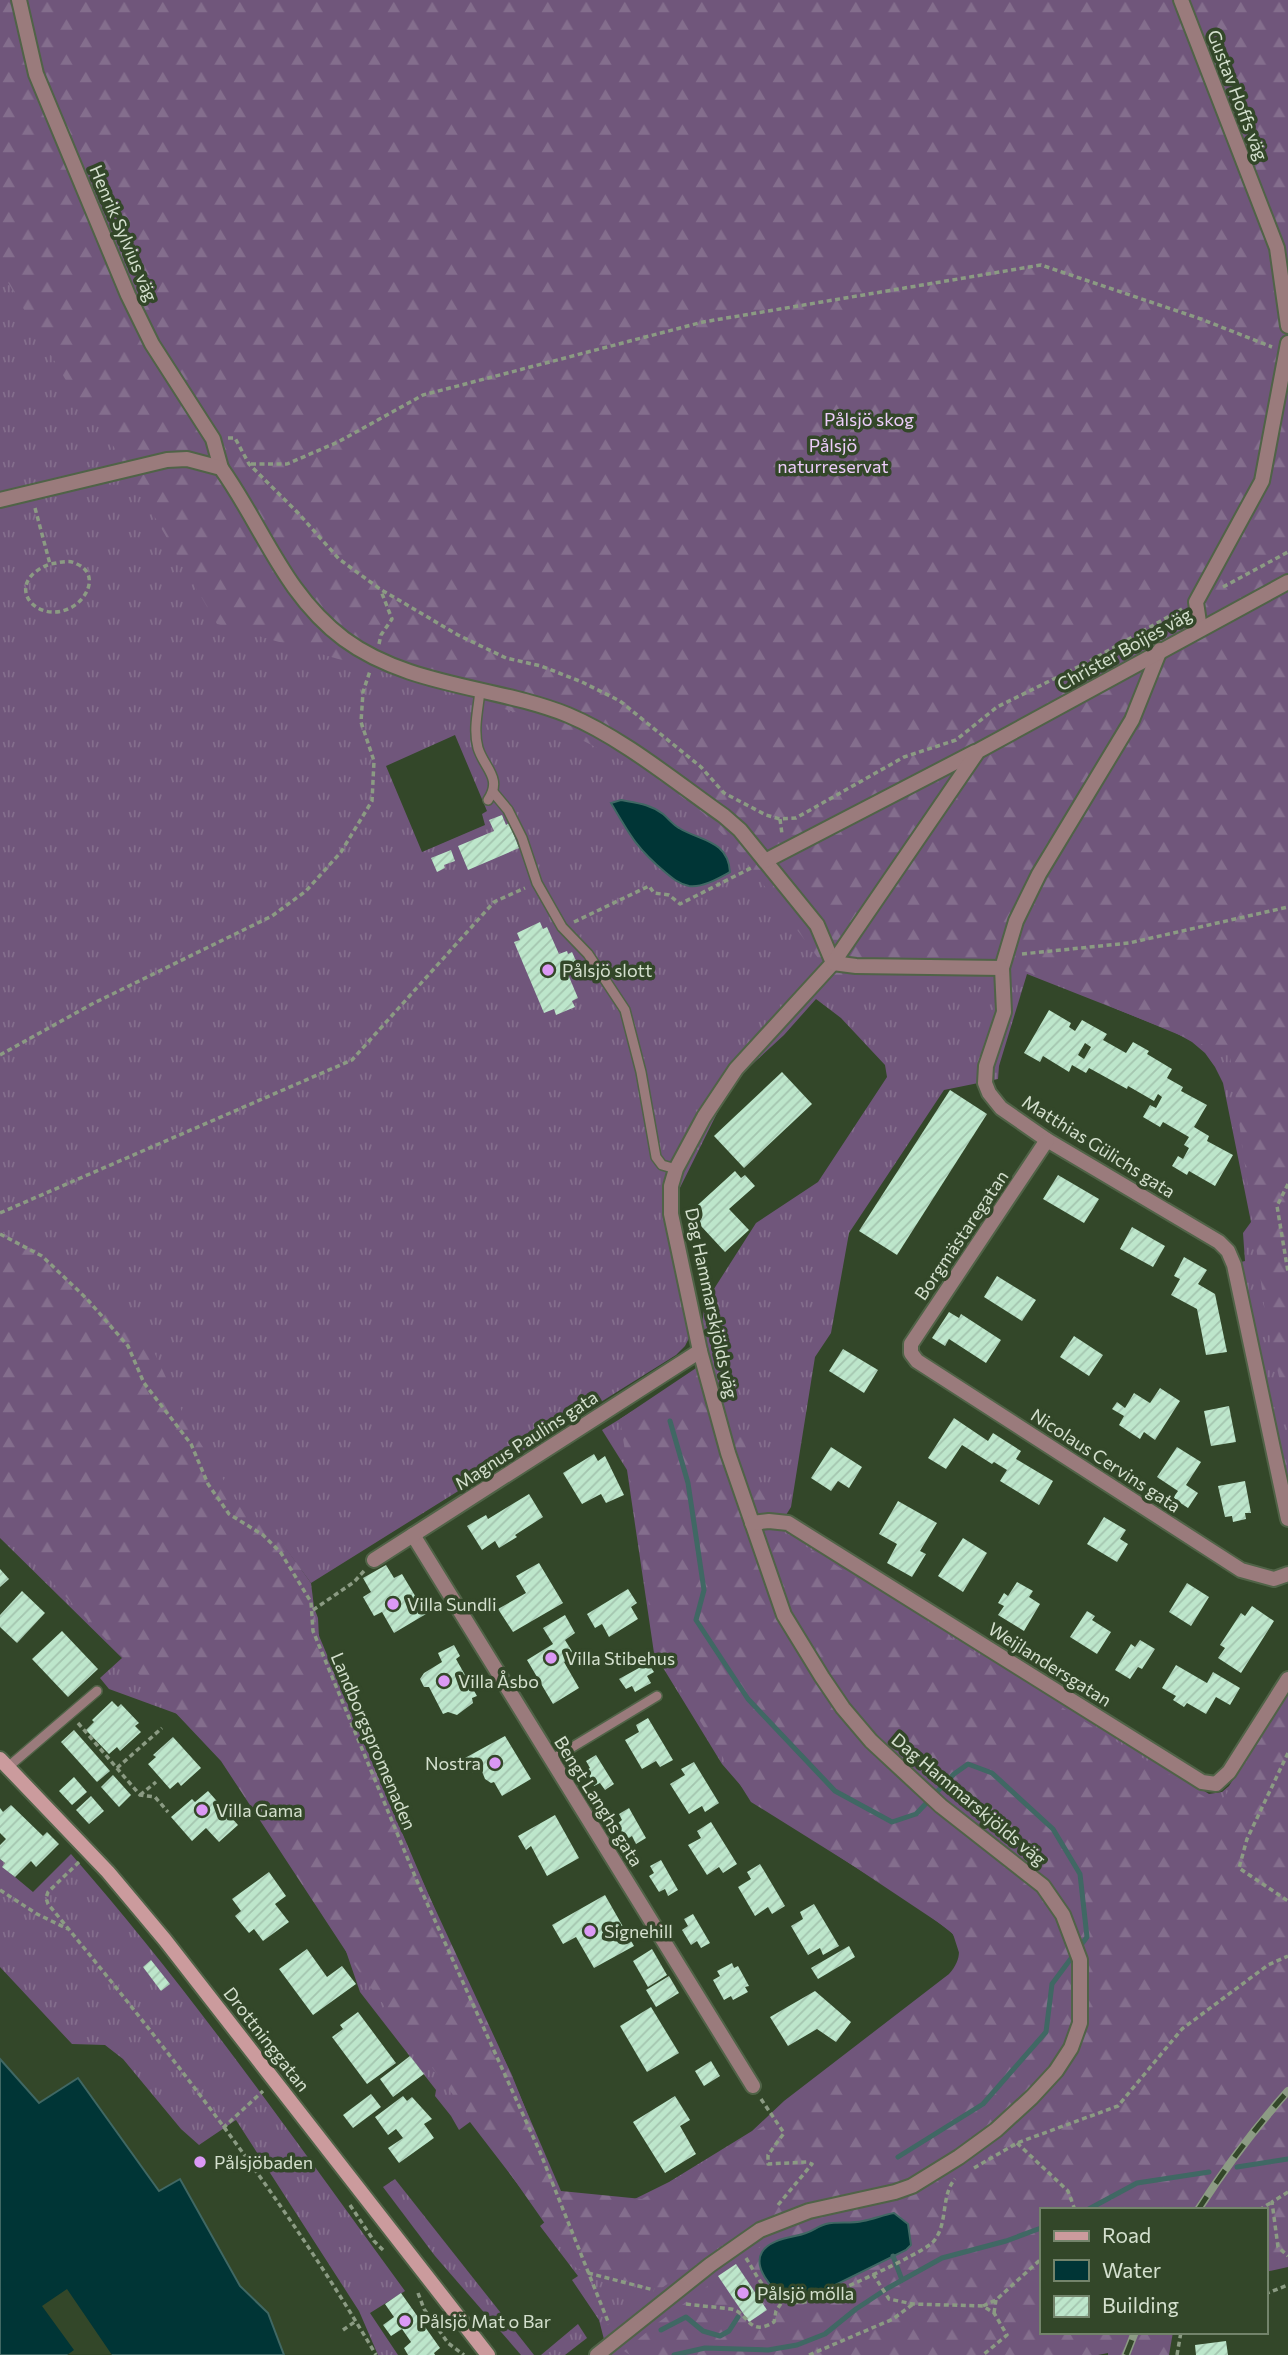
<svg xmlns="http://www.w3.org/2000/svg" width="1288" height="2355" font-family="Commissioner,sans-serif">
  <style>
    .grass { fill: url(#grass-tufts); fill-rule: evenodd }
    .forest { fill: url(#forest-firs) }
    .water { fill: #003536; stroke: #406864; stroke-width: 2 }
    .pier { fill: #334729 }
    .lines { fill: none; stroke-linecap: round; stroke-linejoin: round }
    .stream { stroke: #406864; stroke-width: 5 }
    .building { fill: url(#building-hatch); fill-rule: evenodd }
    .lane-casing { stroke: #506347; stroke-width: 12 }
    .street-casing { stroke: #506347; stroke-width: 18 }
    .secondary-casing { stroke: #506347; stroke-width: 18 }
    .path { stroke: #8b9b83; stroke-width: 3.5; stroke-dasharray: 5 3.5; stroke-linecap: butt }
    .lane { stroke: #9a7b7c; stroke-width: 9 }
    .street { stroke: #9a7b7c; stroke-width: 14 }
    .secondary { stroke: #cb9b9d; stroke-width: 14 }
    .rail-casing { stroke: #8c9b84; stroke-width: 8 }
    .rail { stroke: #334729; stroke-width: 5; stroke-dasharray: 16; stroke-linecap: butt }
    .poi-dot { fill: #db99f5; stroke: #334729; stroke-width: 2.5 }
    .labels { text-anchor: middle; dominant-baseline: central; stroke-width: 7; stroke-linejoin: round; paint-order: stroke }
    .street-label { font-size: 18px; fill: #d4e0ce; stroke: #334729 }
    .park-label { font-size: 18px; fill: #edcdfa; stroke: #334729 }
    .poi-label { font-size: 18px; fill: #d4e0ce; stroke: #334729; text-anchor: start }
  </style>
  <defs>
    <pattern id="grass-tufts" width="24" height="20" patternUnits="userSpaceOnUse" patternTransform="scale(1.75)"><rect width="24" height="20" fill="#70567b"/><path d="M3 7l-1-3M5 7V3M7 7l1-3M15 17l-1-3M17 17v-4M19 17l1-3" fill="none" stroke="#846e8d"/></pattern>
    <pattern id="forest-firs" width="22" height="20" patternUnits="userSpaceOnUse" patternTransform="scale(1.75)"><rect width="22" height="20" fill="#70567b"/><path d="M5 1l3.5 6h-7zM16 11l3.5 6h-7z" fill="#846e8d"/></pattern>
    <pattern id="building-hatch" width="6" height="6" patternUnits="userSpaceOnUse" patternTransform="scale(1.75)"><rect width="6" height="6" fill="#bde6cb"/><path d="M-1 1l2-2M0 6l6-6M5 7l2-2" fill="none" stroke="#a4c5af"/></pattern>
  </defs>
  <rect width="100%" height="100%" fill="#334729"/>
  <g class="grass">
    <path d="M0 0H1288V1497L1241 1262 1245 1261 1243 1233 1251 1222 1223 1083 1215 1067 1205 1053 1192 1042 1174 1032 1027 974 999 1066 998 1079 944 1090 849 1233 831 1333 815 1357 791 1507 786 1515 785 1529 1209 1794 1222 1792 1229 1786 1288 1692V1973L1041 2210 1040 2355H608L599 2320 572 2280 578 2276 540 2226 546 2221 470 2122 459 2130 451 2116 435 2096 436 2090 360 1992 303 1826 213 1727 109 1689 100 1678 122 1658 0 1538ZM455 735 487 811 482 814 485 825 422 852 386 766ZM816 999 841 1018 885 1065 887 1077 818 1182 756 1223 705 1303 695 1373 602 1430 627 1470 654 1653 722 1764 742 1787 813 1839 948 1929C962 1942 963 1959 949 1974L784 2101 752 2131 669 2182 574 2229 511 2073 462 1973 319 1638 318 1618 305 1584 269 1526 311 1583 676 1355 685 1346 690 1336 664 1220 732 1083 784 1035Z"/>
    <path d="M71 1854C192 1992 297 2143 405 2291L370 2313 398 2355H378L359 2311 236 2120 199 2145 181 2129 123 2059 105 2045 72 2044 0 1967V1859L5 1863 3 1867 33 1892Z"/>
    <path d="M395 2179 534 2355H521L435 2256 383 2187Z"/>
    <path d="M578 2324 587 2338 565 2355H541Z"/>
  </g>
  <g class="forest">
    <path d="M0 0H1288V1417L1266 1319 1230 1056 1013 966 997 976 833 978 739 852 703 813 659 780 551 724 446 690 217 624 114 447 77 399 0 269Z"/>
    <path d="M0 1231 63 1269 132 1320 147 1337 186 1420 243 1511 270 1526 311 1583 317 1631 419 1874 499 2047 561 2191 642 2199 797 2106 964 1968 953 1934 916 1905 751 1802 656 1651 620 1419 711 1358 778 1529 1219 1806 1288 1694V2267L1265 2272V2210H1041V2332H1173L1169 2355H1108V2353L1098 2355H630L624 2351 659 2322 763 2245 754 2230 729 2240 659 2290 576 2268 474 2122 364 1979 221 1761 0 1527Z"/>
  </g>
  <g class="water">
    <path d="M621 800C637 803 650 804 663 814 668 818 673 825 679 828 700 841 728 840 730 872 719 878 702 888 689 886 679 884 672 878 665 872 637 849 629 834 611 803Z"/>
    <path d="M0 2059 39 2103 78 2078 159 2191 180 2179 240 2286 268 2313 284 2355H0Z"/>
    <path d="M894 2213 908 2224 911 2245 906 2250 821 2292C810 2297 795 2302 784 2296 771 2289 753 2267 762 2252 771 2238 793 2238 806 2233 813 2231 818 2226 826 2224 838 2221 850 2224 863 2221 874 2219 883 2215 894 2213Z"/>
  </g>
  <path class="pier" d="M67 2289 112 2355H67L74 2350 42 2306Z"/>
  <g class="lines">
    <g class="stream">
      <path d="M670 1421 688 1483 704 1590 696 1620 748 1699 835 1791 892 1822 916 1814 954 1774 968 1764 992 1773 1053 1829 1080 1874 1087 1937 1052 1984 1046 2032 983 2104 898 2157"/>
      <path d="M1237 2167 1288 2159"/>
      <path d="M1087 2210 1137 2183 1209 2172"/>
      <path d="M893 2256 902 2280"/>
      <path d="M661 2330 686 2317 703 2331 720 2336 729 2331 738 2317"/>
      <path d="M674 2355 705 2348 768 2350 797 2345 825 2334 856 2309 888 2288 942 2258 1006 2241 1041 2228"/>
    </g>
  </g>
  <g class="building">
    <path d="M502 815 506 825 509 823 519 848 468 870 458 846 494 831 489 820Z"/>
    <path d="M451 850 455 861 444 865 445 868 437 872 431 858Z"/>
    <path d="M540 922 543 929 547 927 559 954 567 951 568 954 572 952 578 965 567 972 578 998 572 1001 575 1007 556 1015 554 1009 544 1013 514 942 520 940 517 933Z"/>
    <path d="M1049 1010 1071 1023 1069 1027 1075 1031 1082 1020 1107 1034 1103 1040 1126 1053 1133 1042 1149 1051 1147 1054 1172 1069 1167 1078 1183 1087 1181 1091 1207 1105 1194 1127 1209 1136 1207 1141 1233 1155 1215 1186 1189 1171 1187 1175 1172 1166 1178 1156 1183 1159 1189 1148 1184 1145 1189 1137 1163 1122 1160 1127 1143 1117 1150 1105 1156 1108 1162 1097 1158 1094 1154 1101 1128 1086 1127 1089 1089 1068 1086 1073 1072 1065 1069 1072 1043 1056 1040 1062 1024 1053ZM1085 1043 1091 1047 1084 1059 1078 1055Z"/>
    <path d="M782 1072 812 1104 744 1168 714 1136Z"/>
    <path d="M950 1090 987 1114 897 1255 859 1231Z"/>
    <path d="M735 1171 741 1178 745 1175 755 1186 729 1209 749 1230 725 1252 689 1213Z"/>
    <path d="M1058 1175 1099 1199 1084 1223 1043 1199Z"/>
    <path d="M1132 1227 1165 1246 1153 1267 1120 1249Z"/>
    <path d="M1184 1257 1207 1270 1198 1284 1215 1294 1227 1352 1206 1355 1197 1309 1171 1295 1180 1279 1174 1276Z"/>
    <path d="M997 1276 1036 1300 1022 1321 984 1297Z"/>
    <path d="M949 1312 959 1318 961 1314 1001 1340 986 1363 949 1339 945 1346 932 1338Z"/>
    <path d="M1074 1336 1103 1355 1089 1376 1060 1357Z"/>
    <path d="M843 1349 878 1370 864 1393 829 1371Z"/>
    <path d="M1160 1388 1180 1401 1155 1440 1144 1432 1140 1439 1119 1425 1124 1416 1112 1409 1117 1402 1125 1408 1134 1393 1150 1403Z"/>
    <path d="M1229 1406 1236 1442 1211 1446 1204 1411Z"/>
    <path d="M954 1418 988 1441 993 1433 1021 1451 1016 1459 1053 1481 1039 1505 1000 1481 1007 1470 994 1462 992 1464 962 1445 946 1469 928 1458Z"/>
    <path d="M831 1447 862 1467 849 1488 838 1481 831 1491 811 1478Z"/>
    <path d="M1177 1447 1201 1462 1186 1485 1198 1493 1188 1508 1173 1498 1178 1491 1157 1477Z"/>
    <path d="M594 1454 598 1461 605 1456 624 1495 606 1503 601 1494 582 1504 563 1473Z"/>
    <path d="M1245 1481 1251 1513H1245L1246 1519 1233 1522 1232 1516 1225 1517 1218 1486Z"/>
    <path d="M529 1494 543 1517 515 1535 517 1537 499 1548 495 1541 482 1550 467 1526 486 1515 488 1519Z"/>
    <path d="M898 1501 937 1523 920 1551 926 1554 912 1577 887 1563 897 1544 879 1534Z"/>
    <path d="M1104 1517 1126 1530 1120 1539 1128 1544 1117 1562 1087 1544Z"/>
    <path d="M963 1538 987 1553 963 1592 938 1576Z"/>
    <path d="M539 1563 563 1603 513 1632 498 1609 526 1593 516 1576Z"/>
    <path d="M386 1565 394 1578 402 1574 426 1614 394 1633 382 1612 374 1616 363 1597 371 1592 363 1578Z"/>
    <path d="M0 1569 9 1579 0 1587Z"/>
    <path d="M1017 1582 1033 1591 1029 1597 1040 1604 1024 1631 998 1615 1004 1606 998 1603 1004 1593 1008 1596Z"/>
    <path d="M1187 1583 1209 1597 1191 1626 1169 1612Z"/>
    <path d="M628 1589 637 1603 631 1607 638 1619 609 1637 602 1624 595 1628 587 1614Z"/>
    <path d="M22 1591 45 1613 17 1643 0 1627V1615Z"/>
    <path d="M1252 1606 1274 1621 1241 1673 1218 1658 1225 1648 1220 1645 1241 1613 1245 1616Z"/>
    <path d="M1087 1611 1095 1616 1092 1620 1111 1632 1097 1654 1070 1637Z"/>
    <path d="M565 1615 575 1633 565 1640 575 1656 564 1662 579 1688 553 1704 527 1660 553 1644 543 1628Z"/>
    <path d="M62 1631 98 1669 68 1697 32 1659Z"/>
    <path d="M1140 1640 1155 1649 1142 1669 1138 1667 1130 1679 1115 1670 1131 1644 1135 1647Z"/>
    <path d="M454 1645 460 1656 456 1659 477 1696 472 1698 473 1703 457 1715 448 1712 443 1714 429 1687H424L420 1679 424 1673 442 1662 438 1653Z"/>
    <path d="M648 1663 654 1672 647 1676 651 1683 635 1692 632 1686 626 1689 619 1679Z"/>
    <path d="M1176 1665 1207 1683 1213 1672 1240 1688 1230 1705 1216 1697 1206 1714 1187 1703 1184 1707 1173 1700 1176 1696 1162 1688Z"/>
    <path d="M112 1701 118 1707 121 1704 139 1723 135 1726 141 1732 120 1751 117 1747 109 1754 86 1730 94 1722 92 1720Z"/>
    <path d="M648 1718 673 1760 660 1767 656 1761 642 1769 625 1740 639 1732 636 1725Z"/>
    <path d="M74 1730 110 1771 97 1782 61 1742Z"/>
    <path d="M505 1736 531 1779 502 1796 494 1782 491 1783 485 1779 481 1769 473 1773 465 1758Z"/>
    <path d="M173 1737 201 1768 181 1786 178 1782 170 1789 148 1764 156 1757 153 1755Z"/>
    <path d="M596 1755 614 1784 605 1790 600 1783 594 1786 585 1771 590 1768 586 1761Z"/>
    <path d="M694 1762 719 1803 705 1812 702 1806 689 1814 670 1784 685 1775 681 1769Z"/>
    <path d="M113 1775 131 1795 119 1807 101 1787Z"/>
    <path d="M74 1777 87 1792 72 1805 59 1791Z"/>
    <path d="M208 1791 238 1825 219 1842 206 1828 192 1841 171 1817 192 1799 195 1802Z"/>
    <path d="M91 1796 104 1811 89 1824 76 1810Z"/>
    <path d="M11 1805 43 1836 47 1832 59 1844 36 1867 31 1861 15 1877 2 1867 5 1863 0 1859V1845L6 1839 0 1833V1808L3 1812Z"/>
    <path d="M629 1808 646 1838 636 1844 632 1836 626 1840 617 1824 622 1820 619 1814Z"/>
    <path d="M555 1815 579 1858 547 1876 531 1846 526 1850 518 1836Z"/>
    <path d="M711 1822 737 1864 723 1873 719 1867 707 1875 688 1845 701 1838 697 1831Z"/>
    <path d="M661 1860 678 1890 668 1896 665 1889 659 1892 649 1876 654 1873 650 1866Z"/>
    <path d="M760 1864 785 1906 772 1914 768 1907 755 1916 738 1887 751 1879 747 1872Z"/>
    <path d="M269 1872 286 1896 275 1904 289 1922 263 1941 254 1929 249 1933 235 1916 241 1911 232 1899Z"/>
    <path d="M605 1895 634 1946 594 1968 576 1937 563 1944 552 1925Z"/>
    <path d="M814 1904 839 1946 823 1955 820 1948 808 1955 791 1926 803 1919 800 1912Z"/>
    <path d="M693 1914 710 1943 701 1948 697 1941 691 1945 682 1930 688 1926 684 1919Z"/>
    <path d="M849 1946 855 1957 818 1979 811 1968Z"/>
    <path d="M307 1949 327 1977 342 1966 356 1984 313 2015 279 1969Z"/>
    <path d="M652 1949 667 1975 648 1987 633 1961Z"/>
    <path d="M151 1960 170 1984 161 1991 143 1967Z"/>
    <path d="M732 1963 734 1968 738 1966 749 1986 745 1987 748 1992 733 2000 731 1996 724 2000 713 1980 720 1976 717 1971Z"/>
    <path d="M669 1976 679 1993 656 2007 646 1990Z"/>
    <path d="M815 1991 851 2022 836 2042 817 2029 788 2046 770 2017Z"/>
    <path d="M651 2007 679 2053 647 2072 620 2026Z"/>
    <path d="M358 2012 396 2063 367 2084 332 2037 343 2029 340 2025Z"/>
    <path d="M410 2056 424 2074 393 2097 380 2079Z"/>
    <path d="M711 2061 720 2076 704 2086 695 2071Z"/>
    <path d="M371 2094 381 2107 353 2128 343 2115Z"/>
    <path d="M403 2096 407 2101 412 2097 432 2119 424 2124 434 2138 399 2163 388 2148 403 2138 396 2129 388 2135 375 2117Z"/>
    <path d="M675 2096 690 2120 680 2126 696 2154 665 2173 633 2122Z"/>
    <path d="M736 2264 767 2310 749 2322 718 2276Z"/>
    <path d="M401 2293 440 2348 434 2353 435 2355H408L404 2348 411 2342 402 2329 391 2336 383 2325 394 2317 385 2304Z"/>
    <path d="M1226 2341 1228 2355H1196L1195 2345Z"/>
  </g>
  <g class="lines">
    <g class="lane-casing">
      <g id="lane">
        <path d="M480 691C478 710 473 730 478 748 484 768 503 778 488 800"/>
        <path d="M493 792 508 810 522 838 537 883 562 927 588 954 625 1010 641 1072 656 1157 662 1165 676 1169"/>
        <path d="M551 1760 657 1696"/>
        <path d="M8 1767 97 1691"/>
      </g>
    </g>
    <g class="street-casing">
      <g id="street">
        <path d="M19 0 36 74 128 295 152 344 213 439 221 468"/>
        <path d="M1181 0 1277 248 1288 326"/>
        <path d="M0 500 167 460 187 459 221 468C263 527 284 594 344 639 409 687 496 686 568 715 621 737 677 783 724 816L740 830 817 925 833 963 736 1069 704 1117 676 1169 671 1186V1214L700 1351 728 1453 784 1615 822 1677 843 1708 871 1741 941 1806 1043 1886 1063 1915 1080 1960V2023L1071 2048 1056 2071 1032 2097 996 2130 959 2157 912 2186 895 2192 809 2211 760 2230 710 2265 597 2355"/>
        <path d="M1200 629 1196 602 1262 481 1288 343"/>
        <path d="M1160 650 1132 720 1039 874 1016 921 1002 968 1004 1012 986 1066 985 1083 989 1093 1001 1108 1047 1140 1219 1242 1228 1251 1234 1265 1288 1519"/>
        <path d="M765 861 975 752"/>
        <path d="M1002 968 856 966 833 963 978 751 1288 582"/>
        <path d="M1047 1140 911 1344V1353L917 1361 1241 1570 1274 1579 1288 1574"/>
        <path d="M752 1523 769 1521 788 1523 1202 1782 1216 1784 1229 1772 1288 1679"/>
        <path d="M413 1535 753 2086"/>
        <path d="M374 1560 700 1351"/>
      </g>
    </g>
    <g class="secondary-casing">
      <path id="secondary" d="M0 1759 108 1872 165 1940 488 2355"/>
    </g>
    <g class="path">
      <path d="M228 438H235L249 464 299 514 339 559 380 589 458 635 506 658 541 666 582 682 620 701 701 767 724 793 766 815 780 819 796 818 904 757 956 740 997 707 1088 662 1182 609"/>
      <path d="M251 464H287L338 442 423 395 703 322 1041 265 1201 319 1272 347"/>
      <path d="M35 508 50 564C59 563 69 559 77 564 99 574 88 598 72 607 37 627 0 583 50 564"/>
      <path d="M1223 587 1288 552"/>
      <path d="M379 644 381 635 392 619 381 591"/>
      <path d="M780 819 782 834"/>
      <path d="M574 922 649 886 654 893 669 895 680 904 751 868"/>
      <path d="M1022 954 1129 943 1288 907"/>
      <path d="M0 1055 92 1004 272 916 306 891 341 852 372 801 374 761 361 722 363 692 370 671"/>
      <path d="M1288 1184 1277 1206 1288 1272"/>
      <path d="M0 1213 352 1060 494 902 525 888"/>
      <path d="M0 1234 42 1256 87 1299 128 1346 144 1383 191 1444 208 1484 229 1514 263 1535 281 1553 311 1602 313 1631 417 1881 540 2152 609 2324"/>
      <path d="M313 1610 354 1582 364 1571"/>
      <path d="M78 1723 140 1795 155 1797 168 1812"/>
      <path d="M1288 1753 1247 1839 1239 1868 1288 1901"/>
      <path d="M117 1768 162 1728"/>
      <path d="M140 1795 156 1782"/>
      <path d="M79 1862 48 1892 46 1898 48 1904C166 2047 282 2195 376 2355"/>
      <path d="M0 1890 37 1914 68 1929"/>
      <path d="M761 2099 784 2133 768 2155V2164L807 2162 812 2164 778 2205"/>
      <path d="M223 2128 263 2091"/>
      <path d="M1017 2143 1068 2191 1075 2210"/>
      <path d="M974 2168 1017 2143 1118 2106 1182 2029 1268 1965 1288 1956"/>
      <path d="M1288 2192 1272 2202 1278 2247 1288 2256"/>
      <path d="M350 2205 374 2241 385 2252"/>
      <path d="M1259 2210 1272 2202"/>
      <path d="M746 2258C755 2272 766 2297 784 2301 791 2302 804 2303 811 2301 829 2296 919 2255 932 2243 949 2226 940 2196 955 2179"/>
      <path d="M588 2273 654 2290"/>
      <path d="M873 2274 889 2299 913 2304 983 2306 994 2313 1007 2335 983 2355"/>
      <path d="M418 2293 424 2309 448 2343 464 2355"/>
      <path d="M1265 2294 1288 2285"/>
      <path d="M686 2304C701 2306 716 2307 731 2309 749 2312 748 2338 774 2322L776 2311 782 2302"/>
      <path d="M983 2306 996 2300 1041 2259"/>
      <path d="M994 2313 996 2300"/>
      <path d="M343 2330 356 2321"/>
      <path d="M809 2355 893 2319 913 2304"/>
      <path d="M1177 2355 1181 2332"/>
    </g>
    <use href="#lane" class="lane"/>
    <use href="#street" class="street"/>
    <use href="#secondary" class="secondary"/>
    <g class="rail-casing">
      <g id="rail">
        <path d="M1198 2210C1225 2168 1255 2128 1288 2091"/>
        <path d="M1126 2355 1135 2332"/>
      </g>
    </g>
    <use href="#rail" class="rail"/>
  </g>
  <g class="poi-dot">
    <circle cx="548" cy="970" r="7"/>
    <circle cx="393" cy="1604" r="7"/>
    <circle cx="551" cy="1658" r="7"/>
    <circle cx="444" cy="1681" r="7"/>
    <circle cx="495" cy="1763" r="7"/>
    <circle cx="202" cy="1810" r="7"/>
    <circle cx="590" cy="1931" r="7"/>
    <circle cx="200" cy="2162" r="7"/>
    <circle cx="743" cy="2293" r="7"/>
    <circle cx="405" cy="2321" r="7"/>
  </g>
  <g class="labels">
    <g class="street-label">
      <text transform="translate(1238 95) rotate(69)">Gustav Hoffs väg</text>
      <text transform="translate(124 233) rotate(67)">Henrik Sylvius väg</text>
      <text transform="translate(1124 649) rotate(-29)">Christer Boijes väg</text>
      <text transform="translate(1099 1146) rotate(32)">Matthias Gülichs gata</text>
      <text transform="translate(961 1235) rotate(-56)">Borgmästaregatan</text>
      <text transform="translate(712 1303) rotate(78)">Dag Hammarskjölds väg</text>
      <text transform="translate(526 1440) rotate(-33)">Magnus Paulins gata</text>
      <text transform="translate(1106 1460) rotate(33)">Nicolaus Cervins gata</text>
      <text transform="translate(1050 1664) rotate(32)">Weijlandersgatan</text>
      <text transform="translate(374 1741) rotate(67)">Landborgspromenaden</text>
      <text transform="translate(969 1799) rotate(40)">Dag Hammarskjölds väg</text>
      <text transform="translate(599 1801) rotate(58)">Bengt Langhs gata</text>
      <text transform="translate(267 2039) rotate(52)">Drottninggatan</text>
    </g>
    <g class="park-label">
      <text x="869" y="419">Pålsjö skog</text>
      <text x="833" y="445">Pålsjö<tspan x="833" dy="21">naturreservat</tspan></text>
    </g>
    <g class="poi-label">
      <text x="562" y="970">Pålsjö slott</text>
      <text x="407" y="1604">Villa Sundli</text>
      <text x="565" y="1658">Villa Stibehus</text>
      <text x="458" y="1681">Villa Åsbo</text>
      <text x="481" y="1763" text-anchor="end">Nostra</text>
      <text x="216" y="1810">Villa Gama</text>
      <text x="604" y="1931">Signehill</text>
      <text x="214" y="2162">Pålsjöbaden</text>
      <text x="757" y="2293">Pålsjö mölla</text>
      <text x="419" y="2321">Pålsjö Mat o Bar</text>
    </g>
  </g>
  <rect x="1040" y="2208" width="228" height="126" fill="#334729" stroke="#73846b" stroke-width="2"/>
  <rect x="1054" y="2231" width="35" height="10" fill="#cb9b9d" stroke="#73846b" stroke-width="2"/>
  <text x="1102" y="2243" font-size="21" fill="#d4e0ce">Road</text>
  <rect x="1054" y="2260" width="35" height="21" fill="#003536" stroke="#73846b" stroke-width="2"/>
  <text x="1102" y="2278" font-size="21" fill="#d4e0ce">Water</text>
  <rect x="1054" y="2296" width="35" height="21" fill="url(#building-hatch)" stroke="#73846b" stroke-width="2"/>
  <text x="1102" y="2313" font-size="21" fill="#d4e0ce">Building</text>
</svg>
